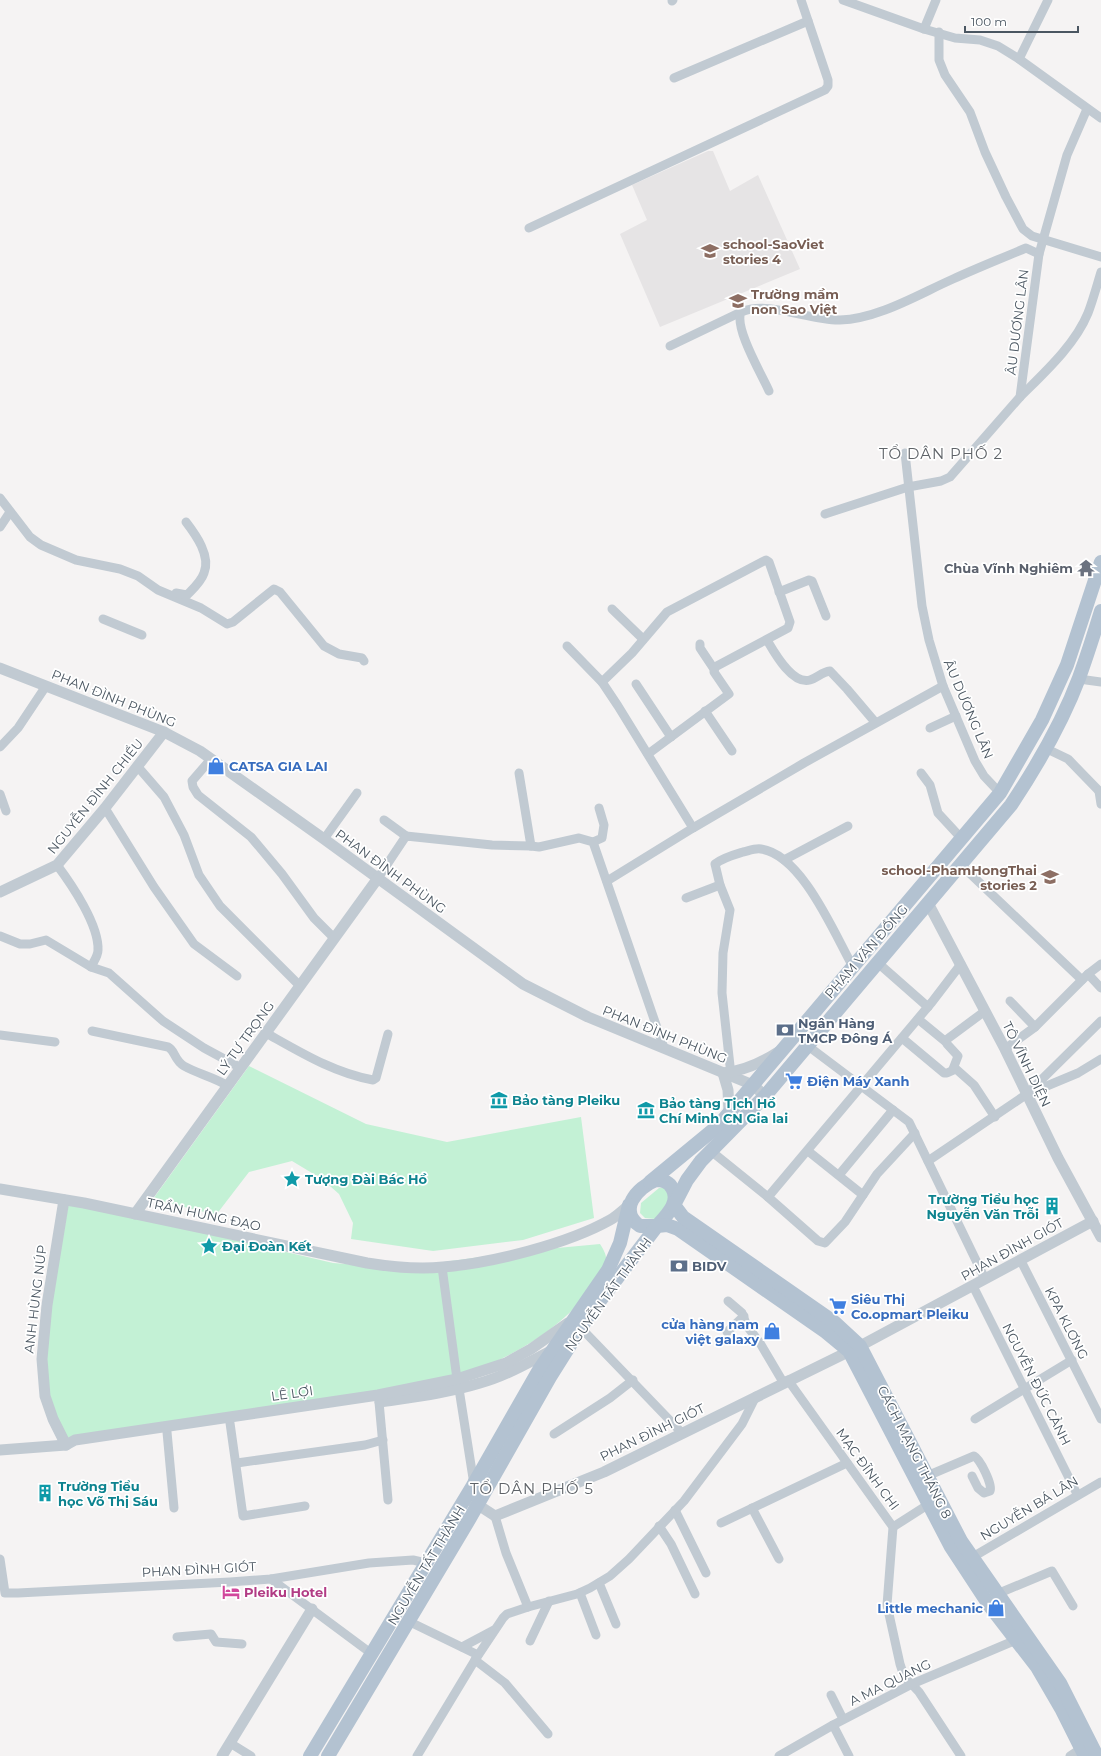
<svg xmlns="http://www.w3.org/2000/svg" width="1101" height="1756" font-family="Montserrat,sans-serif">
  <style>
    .education { fill: #e6e4e5 }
    .green { fill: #c3f1d5 }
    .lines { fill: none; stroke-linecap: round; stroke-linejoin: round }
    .minor { stroke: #c1cad2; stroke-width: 9 }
    .tertiary { stroke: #c1cad2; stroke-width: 11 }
    .primary { stroke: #b3c2d1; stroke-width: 14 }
    .labels { text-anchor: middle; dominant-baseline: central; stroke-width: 3.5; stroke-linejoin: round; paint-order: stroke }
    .education-label { font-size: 13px; font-weight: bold; fill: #785e54; stroke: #fff; text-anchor: start }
    .street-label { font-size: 13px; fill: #4a5661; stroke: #fff }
    .worship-label { font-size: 13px; font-weight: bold; fill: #5b616d; stroke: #fff; text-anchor: end }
    .shop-label { font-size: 13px; font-weight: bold; fill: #366cbe; stroke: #fff; text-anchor: start }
    .service-label { font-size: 13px; font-weight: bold; fill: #4e5e75; stroke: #fff; text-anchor: start }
    .culture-label { font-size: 13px; font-weight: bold; fill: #0d838f; stroke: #fff; text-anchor: start }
    .hotel-label { font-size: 13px; font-weight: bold; fill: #b23c85; stroke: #fff; text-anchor: start }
    .quarter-label { font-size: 15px; letter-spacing: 1px; fill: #5f6368; stroke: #fff }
  </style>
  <rect width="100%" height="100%" fill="#f5f3f3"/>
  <path class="education" d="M708 151H713L730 191 758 175 800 269 660 327 620 234 647 220 632 185Z"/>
  <g class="green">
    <path d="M249 1066 366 1124 447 1142 581 1117 594 1218 523 1240 433 1251 351 1239 353 1223 339 1194 322 1179 292 1161 249 1172 216 1215 153 1199Z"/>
    <path d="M659 1188H665L671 1199 655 1219 645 1218 640 1213 641 1203Z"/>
    <path d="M69 1201 333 1263 399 1268 525 1251 600 1244C613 1263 604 1271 592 1287 559 1333 509 1357 457 1379L66 1445 53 1419 42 1359Z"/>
  </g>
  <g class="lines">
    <g class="minor">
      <path d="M843 0 924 29 955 38 980 40 998 46 1019 59 1101 118"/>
      <path d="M672 1 673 0"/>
      <path d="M924 29 936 0"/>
      <path d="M939 32V60L945 75 970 112 985 152 1006 197 1023 229 1032 236 1101 257"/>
      <path d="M1019 59 1048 0"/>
      <path d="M674 78 808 21"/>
      <path d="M529 228 825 90 828 86V80L801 0"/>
      <path d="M670 346 741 312"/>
      <path d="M769 391C762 375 734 328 741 312 769 300 810 321 840 320 878 319 919 294 953 279 977 268 1002 258 1026 248L1039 254"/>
      <path d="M1020 397C1044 373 1075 345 1088 313 1093 300 1097 285 1101 272"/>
      <path d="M905 453 922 606 929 640 943 686 975 761 984 776 1000 793"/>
      <path d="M0 498 30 537 41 545 76 560 120 569 138 576 158 590 201 608 227 624 233 622 274 589 280 592 324 646 339 654 362 658 364 661"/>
      <path d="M825 514 908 487 941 481 950 477 1020 397 1039 254 1067 155 1087 109"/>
      <path d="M0 527 10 512"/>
      <path d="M779 592 809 580 812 581 826 616"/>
      <path d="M176 593 187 595C193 589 201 582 204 573 211 556 196 535 186 522"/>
      <path d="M612 609 643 639"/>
      <path d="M103 619 142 635"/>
      <path d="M767 640C774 652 792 685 810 680 817 678 822 672 830 671L847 689 875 722"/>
      <path d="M700 644V648L714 669"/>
      <path d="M567 646 602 682 618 706 693 828"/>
      <path d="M1079 679 1101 682"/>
      <path d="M602 682 632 653 667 612 762 562 766 560 769 562 790 622 788 628 715 667 714 672 729 694 648 754"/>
      <path d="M636 684 671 737"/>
      <path d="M705 711 732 751"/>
      <path d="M930 728 956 716"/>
      <path d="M0 747 18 728 46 686"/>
      <path d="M1045 748 1068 759 1101 793"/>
      <path d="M211 759 192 781 193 787 198 795 251 837 282 874 314 918 334 938"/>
      <path d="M138 767 164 797 184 835 199 875 220 906 300 986"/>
      <path d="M519 773 531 846"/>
      <path d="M921 773 930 785 938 813 962 839"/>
      <path d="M1099 791 1101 804"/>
      <path d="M0 794 6 811"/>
      <path d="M105 808 154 887 194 944 237 976"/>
      <path d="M384 820 406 836"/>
      <path d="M324 839 357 793"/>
      <path d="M593 842 602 838 604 825 599 808"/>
      <path d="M784 860 848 826"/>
      <path d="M57 865C72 885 99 925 98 950 98 956 94 961 91 967"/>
      <path d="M961 865 1082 980"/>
      <path d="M378 878 406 836 492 845 531 846 539 847 579 838 593 842 664 1048"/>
      <path d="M607 881 693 828 804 763 943 686"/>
      <path d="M686 898 720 885"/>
      <path d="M0 936 20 944H30L46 940 91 967 109 973 163 1021 204 1048 241 1068"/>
      <path d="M878 963 928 1007"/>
      <path d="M1088 974 1101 988"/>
      <path d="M1010 1001 1035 1027"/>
      <path d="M918 1019 946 1042"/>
      <path d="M92 1031 168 1047C175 1050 174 1060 184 1066 198 1074 214 1077 228 1086"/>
      <path d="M266 1033C300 1052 334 1073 373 1080L376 1078 388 1034"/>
      <path d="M0 1035 55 1042"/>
      <path d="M902 1038 944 1073H947L956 1069 974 1085 995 1117"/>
      <path d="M808 1046 909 1122 985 1279"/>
      <path d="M1005 1049 1035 1027 1088 974 1101 964"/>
      <path d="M953 1069 958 1056 947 1044 946 1040 985 1011"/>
      <path d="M731 1075 722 993 723 953 730 910 720 885 715 864C722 858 733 855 743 852 748 851 755 848 761 849 802 855 834 933 852 965"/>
      <path d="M1030 1093 1078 1073 1101 1059"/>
      <path d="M711 1151 768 1197 818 1241 825 1243 845 1222 877 1174 915 1133"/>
      <path d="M808 1151 863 1195"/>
      <path d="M928 1161 1027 1094 1101 1021"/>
      <path d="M839 1175 893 1110"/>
      <path d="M768 1197 932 1002 961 964"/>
      <path d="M1021 1261 1101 1419"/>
      <path d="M442 1267 457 1379"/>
      <path d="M973 1286 1077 1494"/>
      <path d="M728 1301 742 1313 747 1326 760 1343 783 1382"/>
      <path d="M581 1328 682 1433"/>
      <path d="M727 1332 744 1316"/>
      <path d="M788 1380 893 1527 887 1605 900 1664 904 1676 919 1692 961 1756"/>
      <path d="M459 1389 473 1478 472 1485"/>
      <path d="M379 1402 388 1500"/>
      <path d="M975 1419 1072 1360"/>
      <path d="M230 1423 243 1516 305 1506"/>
      <path d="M167 1432 174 1508"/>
      <path d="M554 1434 610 1398 633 1380"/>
      <path d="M237 1463 365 1445 383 1440"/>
      <path d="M927 1476 974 1456C980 1459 993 1485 990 1491L984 1493 978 1488 972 1476"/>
      <path d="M752 1508 779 1559"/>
      <path d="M675 1510 706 1573"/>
      <path d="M495 1516 506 1553 528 1607 577 1594 590 1588 610 1576 629 1559 684 1501 742 1424 756 1396"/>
      <path d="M721 1523 847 1463"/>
      <path d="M659 1526 671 1544 695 1594"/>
      <path d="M893 1527 929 1504"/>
      <path d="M971 1558 1101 1482"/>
      <path d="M0 1559 5 1593H18L230 1582 271 1579 369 1563 413 1560 426 1563"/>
      <path d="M271 1579 372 1654"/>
      <path d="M599 1583 616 1624"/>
      <path d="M580 1593 596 1635"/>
      <path d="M997 1594 1052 1571 1073 1606"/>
      <path d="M408 1621 478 1655"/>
      <path d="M177 1637 211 1634 216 1642 242 1644"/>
      <path d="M530 1641 549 1601"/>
      <path d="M462 1647 494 1630"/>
      <path d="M475 1660 505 1683 548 1734"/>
      <path d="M831 1695 843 1719"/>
      <path d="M833 1725 849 1756"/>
      <path d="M230 1743 251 1756"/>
      <path d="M417 1756 475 1660 503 1618 507 1614 528 1607"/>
      <path d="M779 1756 833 1725 912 1684 1016 1640"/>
      <path d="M1070 1756 1082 1748"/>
    </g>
    <g class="tertiary">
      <path d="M0 668 164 732 200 751 324 839 523 984 588 1017 753 1085 765 1096"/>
      <path d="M0 892 57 865 105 808 164 732"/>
      <path d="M928 903 1005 1049 1058 1158 1101 1237"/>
      <path d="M729 1112 728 1090 723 1073C743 1071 761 1063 778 1052"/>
      <path d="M0 1189 84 1203 367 1263C392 1267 417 1270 443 1267 492 1263 567 1244 610 1220 617 1216 623 1210 629 1205"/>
      <path d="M64 1200 47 1305 42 1359 45 1396 53 1419 66 1445"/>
      <path d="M135 1214 378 878"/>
      <path d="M380 1402C413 1397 447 1393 480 1383 506 1376 529 1362 553 1350"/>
      <path d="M0 1450 66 1445 75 1440 378 1395 457 1379 506 1363 531 1349 568 1323"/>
      <path d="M472 1501 495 1516 604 1472 860 1346 1093 1221"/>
      <path d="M222 1756 312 1609"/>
    </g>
    <g class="primary">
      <path d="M656 1180C662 1180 669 1182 672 1188 681 1202 666 1216 657 1226H640C617 1211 637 1187 656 1180Z"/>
      <path d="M650 1182 718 1126 1000 793 1042 720 1067 665 1101 562"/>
      <path d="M310 1756 472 1487 539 1370 608 1270 620 1243 629 1205"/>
      <path d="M328 1756 470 1518 550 1377 589 1315 657 1226 667 1225 678 1229 826 1332 849 1351 951 1547 989 1605 1037 1667 1062 1710 1085 1756"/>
      <path d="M1097 1756 1060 1683 961 1541 860 1346 834 1322 683 1217 674 1205 687 1180 701 1161 765 1096 1011 805C1037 766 1062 723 1079 678 1087 656 1094 634 1101 611"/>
    </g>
  </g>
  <defs>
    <g id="school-bare" transform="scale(1.38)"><path d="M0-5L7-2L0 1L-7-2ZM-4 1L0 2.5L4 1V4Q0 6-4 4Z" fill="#8d6e63" stroke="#fff" stroke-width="2.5" paint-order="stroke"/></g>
    <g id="temple-bare" transform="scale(1.38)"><path d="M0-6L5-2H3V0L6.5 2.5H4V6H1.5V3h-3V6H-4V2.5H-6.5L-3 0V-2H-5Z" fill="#6b7280" stroke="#fff" stroke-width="2.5" paint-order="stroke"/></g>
    <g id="shop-bare" transform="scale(1.38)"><path d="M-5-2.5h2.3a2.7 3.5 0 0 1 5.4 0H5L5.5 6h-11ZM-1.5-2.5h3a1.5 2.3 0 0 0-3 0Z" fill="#3f7fe0" stroke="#fff" stroke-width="2.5" paint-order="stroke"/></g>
    <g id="bank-bare" transform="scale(1.38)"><path d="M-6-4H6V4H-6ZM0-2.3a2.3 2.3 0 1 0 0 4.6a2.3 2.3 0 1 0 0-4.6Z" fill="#5c6f8a" stroke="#fff" stroke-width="2.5" paint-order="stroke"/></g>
    <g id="supermarket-bare" transform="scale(1.38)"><path d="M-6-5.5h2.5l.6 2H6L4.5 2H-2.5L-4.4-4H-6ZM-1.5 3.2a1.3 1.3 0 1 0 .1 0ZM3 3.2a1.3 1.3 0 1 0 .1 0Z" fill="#3f7fe0" stroke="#fff" stroke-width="2.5" paint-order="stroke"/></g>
    <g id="museum-bare" transform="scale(1.38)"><path d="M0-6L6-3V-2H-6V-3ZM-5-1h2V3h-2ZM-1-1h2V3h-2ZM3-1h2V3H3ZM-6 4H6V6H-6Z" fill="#0f9aa8" stroke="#fff" stroke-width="2.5" paint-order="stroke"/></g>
    <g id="sight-bare" transform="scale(1.38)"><path d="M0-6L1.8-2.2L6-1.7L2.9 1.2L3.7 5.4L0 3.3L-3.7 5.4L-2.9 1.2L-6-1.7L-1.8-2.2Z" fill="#0f9aa8" stroke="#fff" stroke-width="2.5" paint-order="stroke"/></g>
    <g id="building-bare" transform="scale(1.38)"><path d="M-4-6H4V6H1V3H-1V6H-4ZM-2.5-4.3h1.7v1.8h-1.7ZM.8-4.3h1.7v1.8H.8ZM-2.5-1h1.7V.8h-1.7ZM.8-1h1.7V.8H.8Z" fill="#0f9aa8" stroke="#fff" stroke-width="2.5" paint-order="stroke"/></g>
    <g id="hotel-bare" transform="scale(1.38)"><path d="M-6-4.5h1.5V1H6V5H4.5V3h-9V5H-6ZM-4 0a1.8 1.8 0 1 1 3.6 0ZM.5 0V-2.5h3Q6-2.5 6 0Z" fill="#d1479c" stroke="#fff" stroke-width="2.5" paint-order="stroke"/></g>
  </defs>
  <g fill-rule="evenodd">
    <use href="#school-bare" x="710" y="251"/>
    <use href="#school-bare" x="738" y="301"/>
    <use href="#temple-bare" x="1086" y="568"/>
    <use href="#shop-bare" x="216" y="766"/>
    <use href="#school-bare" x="1050" y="877"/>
    <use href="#bank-bare" x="785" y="1030"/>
    <use href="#supermarket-bare" x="794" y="1081"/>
    <use href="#museum-bare" x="499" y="1100"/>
    <use href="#museum-bare" x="646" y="1110"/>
    <use href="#sight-bare" x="292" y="1179"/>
    <use href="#building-bare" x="1052" y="1206"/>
    <use href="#sight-bare" x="209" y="1246"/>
    <use href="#bank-bare" x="679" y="1266"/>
    <use href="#supermarket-bare" x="838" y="1306"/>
    <use href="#shop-bare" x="772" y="1331"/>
    <use href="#building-bare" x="45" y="1493"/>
    <use href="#hotel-bare" x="231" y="1592"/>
    <use href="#shop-bare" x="996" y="1608"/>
  </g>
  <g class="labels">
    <g class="education-label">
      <text x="723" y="244">school-SaoViet<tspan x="723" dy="15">stories 4</tspan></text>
      <text x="751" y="294">Trường mầm<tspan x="751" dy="15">non Sao Việt</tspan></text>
      <text x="1037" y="870" text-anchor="end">school-PhamHongThai<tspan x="1037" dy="15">stories 2</tspan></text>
    </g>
    <g class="street-label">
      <text transform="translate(1017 322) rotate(-83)">ÂU DƯƠNG LÂN</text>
      <text transform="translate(114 698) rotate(22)">PHAN ĐÌNH PHÙNG</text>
      <text transform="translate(969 709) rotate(67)">ÂU DƯƠNG LÂN</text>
      <text transform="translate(95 796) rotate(-51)">NGUYỄN ĐÌNH CHIỂU</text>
      <text transform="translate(391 871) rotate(36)">PHAN ĐÌNH PHÙNG</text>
      <text transform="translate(866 951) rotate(-49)">PHẠM VĂN ĐỒNG</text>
      <text transform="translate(665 1034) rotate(22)">PHAN ĐÌNH PHÙNG</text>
      <text transform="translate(245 1038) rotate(-54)">LÝ TỰ TRỌNG</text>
      <text transform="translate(1027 1064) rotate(64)">TÔ VĨNH DIỆN</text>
      <text transform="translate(204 1214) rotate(12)">TRẦN HƯNG ĐẠO</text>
      <text transform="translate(1012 1249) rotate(-29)">PHAN ĐÌNH GIÓT</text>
      <text transform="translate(608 1294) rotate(-54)">NGUYỄN TẤT THÀNH</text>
      <text transform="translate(35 1299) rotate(-83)">ANH HÙNG NÚP</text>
      <text transform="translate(1067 1323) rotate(63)">KPA KLƠNG</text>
      <text transform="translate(1037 1384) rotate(63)">NGUYỄN ĐỨC CẢNH</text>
      <text transform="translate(292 1393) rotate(-8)">LÊ LỢI</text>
      <text transform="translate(652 1432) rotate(-26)">PHAN ĐÌNH GIÓT</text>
      <text transform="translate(915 1452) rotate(63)">CÁCH MẠNG THÁNG 8</text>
      <text transform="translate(868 1469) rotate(54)">MẠC ĐĨNH CHI</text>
      <text transform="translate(1029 1508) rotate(-31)">NGUYỄN BÁ LÂN</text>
      <text transform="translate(426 1565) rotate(-59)">NGUYỄN TẤT THÀNH</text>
      <text transform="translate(199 1569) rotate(-3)">PHAN ĐÌNH GIÓT</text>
      <text transform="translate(890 1682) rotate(-26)">A MA QUANG</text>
    </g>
    <g class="worship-label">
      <text x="1073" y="568">Chùa Vĩnh Nghiêm</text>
    </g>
    <g class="shop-label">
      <text x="229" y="766">CATSA GIA LAI</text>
      <text x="807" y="1081">Điện Máy Xanh</text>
      <text x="851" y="1299">Siêu Thị<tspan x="851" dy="15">Co.opmart Pleiku</tspan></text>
      <text x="759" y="1324" text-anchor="end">cửa hàng nam<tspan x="759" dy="15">việt galaxy</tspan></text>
      <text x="983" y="1608" text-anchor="end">Little mechanic</text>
    </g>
    <g class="service-label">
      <text x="798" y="1023">Ngân Hàng<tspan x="798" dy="15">TMCP Đông Á</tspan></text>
      <text x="692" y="1266">BIDV</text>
    </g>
    <g class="culture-label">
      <text x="512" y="1100">Bảo tàng Pleiku</text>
      <text x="659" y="1103">Bảo tàng Tịch Hồ<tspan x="659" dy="15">Chí Minh CN Gia lai</tspan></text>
      <text x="305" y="1179">Tượng Đài Bác Hồ</text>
      <text x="1039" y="1199" text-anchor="end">Trường Tiểu học<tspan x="1039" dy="15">Nguyễn Văn Trỗi</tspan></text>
      <text x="222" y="1246">Đại Đoàn Kết</text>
      <text x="58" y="1486">Trường Tiểu<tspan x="58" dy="15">học Võ Thị Sáu</tspan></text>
    </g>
    <g class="hotel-label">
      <text x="244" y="1592">Pleiku Hotel</text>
    </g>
    <g class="quarter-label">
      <text x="941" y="453">TỔ DÂN PHỐ 2</text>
      <text x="532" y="1488">TỔ DÂN PHỐ 5</text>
    </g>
  </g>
  <path d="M965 26v6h113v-6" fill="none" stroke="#4a5661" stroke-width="2"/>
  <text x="971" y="26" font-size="12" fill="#4a5661" stroke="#ffffff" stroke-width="3" paint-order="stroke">100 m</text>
</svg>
